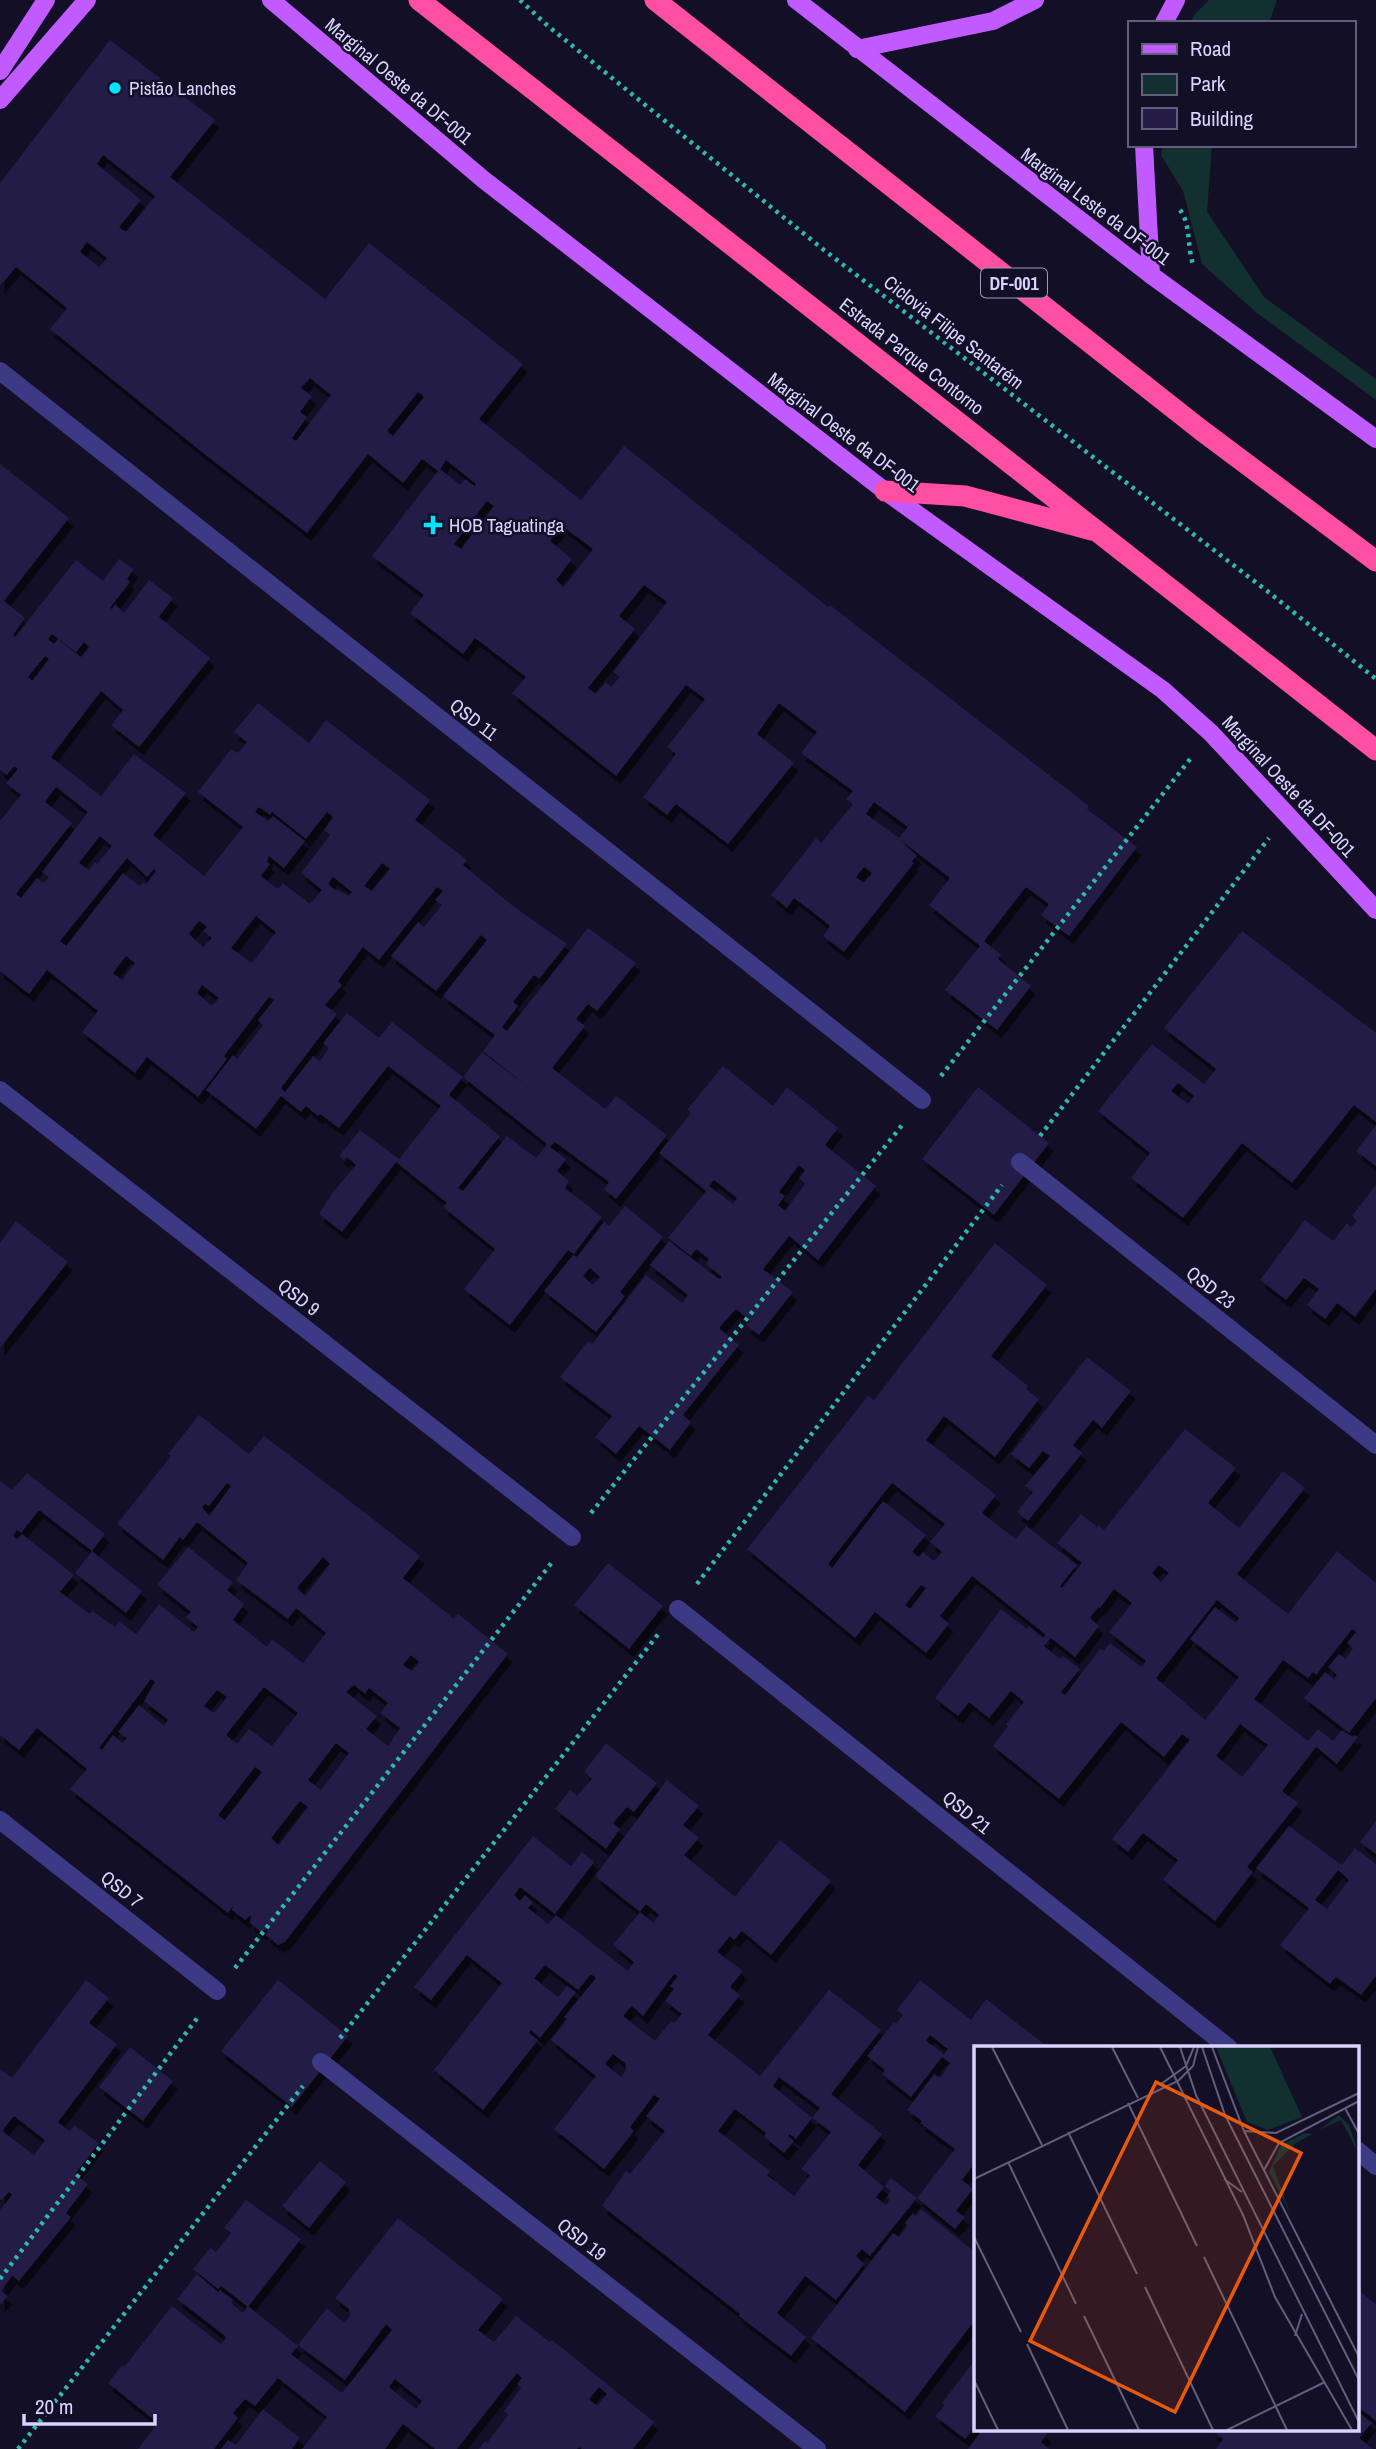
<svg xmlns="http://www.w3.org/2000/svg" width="1376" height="2449" font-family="'Archivo Narrow',sans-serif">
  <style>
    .green { fill: #12302f }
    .building { fill: #241b47; fill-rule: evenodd; filter: url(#shadow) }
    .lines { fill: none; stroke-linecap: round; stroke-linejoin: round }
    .path { stroke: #2fb8b0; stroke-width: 4.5; stroke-dasharray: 3.5 5; stroke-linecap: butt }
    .minor { stroke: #3d3a85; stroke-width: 18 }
    .major { stroke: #c25bff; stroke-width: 18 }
    .highway { stroke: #ff4fa3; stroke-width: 21 }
    .poi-dot { fill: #00e5ff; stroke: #130f26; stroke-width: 2.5 }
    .labels { text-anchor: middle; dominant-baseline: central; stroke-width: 5; stroke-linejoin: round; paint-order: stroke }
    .shield { fill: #130f26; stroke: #9e99be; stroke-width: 2 }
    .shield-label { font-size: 18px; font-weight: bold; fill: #d9d4ff }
    .street-label { font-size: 19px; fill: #d9d4ff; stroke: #130f26 }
    .poi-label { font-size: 19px; fill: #d9d4ff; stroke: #130f26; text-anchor: start }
    .inset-road { fill: none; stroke: #625e7d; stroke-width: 2 }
    .view { fill: #e8590c; fill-opacity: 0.15; stroke: #e8590c; stroke-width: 3.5 }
    .inset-edge { fill: none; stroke: #d9d4ff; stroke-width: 3.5 }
  </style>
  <defs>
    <filter id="shadow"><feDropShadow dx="4.5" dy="8" stdDeviation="0" flood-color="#0009"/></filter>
  </defs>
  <rect width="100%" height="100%" fill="#130f26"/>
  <g class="green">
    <path d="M1209 0H1277L1269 23H1191L1193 16Z"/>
    <path d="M1163 145H1212L1207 212 1264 297 1376 379V400L1257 313 1202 264 1183 191 1161 155Z"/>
  </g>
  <g class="building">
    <path d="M110 40 215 120 170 177 325 299 369 243 523 364 479 419 581 500 624 446 828 607 830 605 1089 806 1087 809 1137 847 1069 936 1041 915 1049 904 1026 887 994 928 984 941 1001 955 998 959 1031 986 997 1030 945 990 980 946 929 905 950 878 899 839 917 856 912 861 914 863 844 952 823 936 830 926 814 913 794 898 787 908 771 895 816 838 821 843 853 804 846 799 853 791 801 753 817 732 779 703 757 734 794 763 728 844 676 804 667 815 643 797 676 754 667 747 705 699 686 685 616 776 512 693 526 677 475 638 463 654 410 613 424 595 372 556 438 471 422 459 403 483 368 454 307 533 203 453 50 329 67 308 16 267 0 286V183ZM103 155 155 196 126 232 119 227 141 200 97 164ZM87 242 107 258 99 267 80 252ZM310 378 331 395 296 441 292 438 307 417 300 412 312 396 301 388ZM418 392 424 397 393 436 387 431ZM446 460 476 484 474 486 465 479 460 485 440 469ZM487 501 494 506 461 549 454 544ZM562 526 593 549 564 587 556 580 572 559 550 541ZM644 585 667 602 613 672 620 677 611 687 606 682 596 694 588 688 635 629 619 616ZM874 802 908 827 899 838 866 814ZM864 867 872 873 864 883 856 877Z"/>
    <path d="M0 464 69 518 4 601 25 618 13 635 15 637 76 560 103 581 119 559 134 569 127 579 130 582 110 608 112 609 115 604 124 613 149 580 173 598 159 617 210 658 139 747 111 725 123 710 101 691 51 757 101 796 134 754 186 793 153 835 204 876 243 827 198 792 231 749 238 753 247 742 234 732 258 703 309 743 326 720 430 800 415 820 467 860 463 865 513 906 567 944 539 979 534 975 513 1002 518 1006 502 1027 507 1031 588 928 636 963 597 1011 588 1004 576 1019 585 1026 552 1068 605 1109 616 1096 667 1135 616 1199 604 1189 609 1182 555 1142 550 1147 566 1159 557 1171 569 1181 565 1188 602 1217 574 1254 568 1250 510 1325 464 1289 495 1249 443 1207 447 1203 396 1162 342 1232 319 1214 333 1192 356 1165 347 1157 344 1160 339 1156 360 1130 399 1159 441 1106 388 1066 339 1128 320 1114 318 1116 306 1106 301 1112 281 1096 256 1129 206 1090 233 1055 237 1059 263 1025 258 1020 274 1000 269 997 224 1056 227 1059 198 1097 147 1057 135 1073 82 1032 98 1011 47 970 29 994 0 971V821L21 795 6 783 18 769 14 766 7 775 0 770ZM52 634 76 652 84 642 89 647 81 657 58 639 54 644 48 639ZM45 656 49 659 32 681 28 677ZM56 787 88 812 42 872 49 877 44 883 37 878 21 898 16 894 72 823 45 802ZM259 807 270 815 272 812 306 839 327 812 333 817 324 830 330 835 301 873 322 890 310 904 283 883 278 889 261 876 270 864 267 862 269 856 284 868 305 841 273 816 268 821 255 812ZM100 836 112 846 97 864 95 862 89 870 79 863ZM127 858 147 877 154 869 156 871 146 884 144 882 140 886 123 873 66 946 60 941ZM382 863 390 869 372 891 364 886ZM333 877 352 892 348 896 337 889 336 891 328 884ZM437 887 443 891 435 900 442 905 424 927 418 922 391 956 436 991 481 935 487 940 443 996 495 1035 483 1051 529 1088 482 1052 463 1077 392 1022 379 1038 347 1013 323 1043 329 1048 320 1061 313 1056 285 1092 281 1088 337 1014 325 1005 342 985 338 981 363 947 379 960ZM256 916 276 932 252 963 231 948ZM199 921 207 927 203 931 212 938 203 947 189 934ZM126 956 135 963 122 980 113 973ZM202 985 219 998 212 1006 197 993ZM463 1077 547 1144 536 1158 507 1136 463 1191 458 1188 500 1136 449 1095Z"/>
    <path d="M1242 931 1376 1033V1122L1354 1105 1292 1183 1242 1143 1183 1218 1131 1178 1150 1153 1098 1111 1152 1044 1204 1084 1216 1069 1164 1028ZM1178 1083 1194 1096 1188 1104 1171 1091Z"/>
    <path d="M723 1066 773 1106 787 1087 838 1128 825 1145 876 1186 818 1260 789 1236 763 1269 793 1292 759 1335 746 1325 750 1321 736 1309 719 1328 739 1345 683 1415 691 1422 670 1450 639 1426 616 1454 595 1437 612 1416 560 1377 588 1341 592 1344 646 1275 682 1303 688 1295 650 1265 669 1241 719 1279 722 1277 706 1264 709 1259 696 1249 691 1256 668 1238 706 1191 659 1153 691 1113 687 1110ZM799 1165 805 1170 799 1178 805 1184 785 1211 778 1205 785 1196 779 1192ZM714 1180 737 1198 733 1204 709 1186Z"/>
    <path d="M978 1087 1049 1143 994 1215 922 1159Z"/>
    <path d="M1376 1125V1166L1356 1151Z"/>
    <path d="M1376 1185V1289L1355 1317 1337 1303 1325 1319 1307 1305 1319 1289 1304 1278 1286 1300 1260 1280 1305 1220 1333 1241 1347 1223 1351 1227 1357 1221 1352 1216Z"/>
    <path d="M625 1206 663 1237 620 1292 625 1296 596 1332 544 1291 573 1255 577 1257 604 1222 609 1226ZM590 1268 600 1277 593 1285 583 1276Z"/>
    <path d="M16 1221 68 1262 0 1348V1243Z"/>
    <path d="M995 1243 1047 1285 991 1356 1028 1386 1026 1389 1039 1399 995 1457 944 1416 926 1440 996 1495 982 1513 1016 1539 1026 1526 1077 1565 1060 1586 1062 1588 1082 1563 1057 1543 1081 1514 1097 1527 1098 1525 1104 1530 1185 1429 1236 1468 1208 1503 1239 1528 1283 1471 1305 1488 1237 1574 1288 1614 1337 1551 1376 1583V1698L1349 1733 1304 1698 1325 1672 1334 1679 1337 1675 1328 1667 1339 1654 1346 1659 1353 1648 1347 1643 1356 1632 1352 1629 1316 1675 1313 1672 1308 1678 1283 1660 1254 1699 1308 1741 1318 1729 1333 1741 1342 1730 1353 1737 1354 1735 1358 1737 1337 1764 1316 1747 1282 1791 1298 1803 1247 1867 1253 1872 1215 1921 1163 1880 1178 1860 1143 1833 1128 1852 1112 1839 1190 1740 1182 1734 1164 1757 1121 1722 1059 1799 993 1746 1008 1726 1006 1724 1024 1702 1011 1691 989 1718 969 1702 958 1716 935 1698 1001 1609 1027 1629 1029 1626 1043 1638 1046 1635 1031 1623 972 1576 940 1616 949 1624 926 1653 875 1612 855 1638 747 1549 868 1396 874 1400ZM892 1483 945 1524 930 1542 942 1552 934 1561 923 1552 919 1557 912 1552 926 1535 883 1501 832 1568 828 1564ZM1159 1565 1169 1573 1161 1582 1152 1573ZM921 1585 926 1588 910 1609 905 1605ZM1114 1589 1132 1603 1109 1632 1146 1661 1141 1667 1110 1643 1104 1651 1100 1649 1065 1695 1061 1692 1080 1669 1063 1656 1060 1659 1044 1646 1051 1638 1075 1657 1099 1626 1090 1618 1098 1607 1100 1608ZM1217 1600 1239 1618 1236 1623 1215 1607 1190 1639 1239 1677 1205 1720 1156 1678ZM1240 1724 1268 1745 1242 1777 1216 1756Z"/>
    <path d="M1087 1357 1131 1391 1102 1428 1093 1420 1073 1445 1082 1453 1028 1521 1017 1512 1033 1492 1025 1486 1050 1456 1043 1451 1029 1468 1011 1454Z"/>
    <path d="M199 1415 249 1454 264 1436 368 1515 420 1556 403 1578 454 1619 458 1614 508 1654 285 1942 278 1945 266 1935 268 1929 261 1932 250 1923 251 1915 245 1920 232 1910 233 1906 228 1913 70 1789 87 1769 37 1728 19 1750 0 1735V1481L12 1490 27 1473 105 1534 92 1551 39 1510 21 1533 17 1530 13 1536 17 1539 22 1534 74 1575 60 1592 90 1614 92 1611 115 1627 119 1621 136 1634 159 1604 194 1632 198 1627 186 1617 191 1612 157 1585 188 1547 233 1583 227 1590 244 1604 233 1620 267 1647 272 1639 303 1663 326 1633 296 1608 288 1619 236 1580 248 1563 197 1522 183 1540 180 1537 163 1560 117 1524 171 1456 168 1454ZM227 1483 231 1486 209 1516 202 1507 205 1504 209 1506ZM323 1557 330 1564 305 1596 297 1588ZM411 1655 419 1662 412 1671 403 1665ZM151 1679 155 1682 144 1701 168 1720 164 1726 139 1705 118 1732 127 1738 122 1743 113 1735 102 1750 99 1748ZM354 1685 365 1694 369 1688 388 1703 380 1713 400 1728 388 1746 366 1729 377 1716 346 1692ZM264 1687 298 1713 272 1746 249 1729 237 1744 226 1735ZM217 1690 227 1697 214 1713 204 1706ZM336 1743 349 1753 321 1790 308 1780ZM255 1767 262 1772 225 1820 218 1815ZM300 1801 308 1807 279 1845 271 1838Z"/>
    <path d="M92 1551 142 1591 126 1613 75 1573Z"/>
    <path d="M608 1563 663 1606 629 1649 574 1605Z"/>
    <path d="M606 1743 657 1783 634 1812 627 1807 613 1823 620 1829 606 1849 555 1809 570 1790 577 1796 592 1779 584 1772Z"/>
    <path d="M667 1780 699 1806 683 1825 699 1838 684 1855 735 1897 780 1840 831 1881 771 1955 742 1931 734 1940 730 1936 717 1952 743 1971 730 1987 740 1995 708 2035 760 2076 829 1990 845 2002 881 2030 831 2094 882 2134 858 2165 884 2187 876 2197 886 2205 890 2199 887 2197 891 2191 885 2186 891 2178 917 2198 870 2256 862 2249 856 2256 864 2264 836 2300 805 2276 777 2313 806 2337 791 2356 739 2316 740 2314 602 2206 626 2171 630 2174 665 2131 646 2116 660 2099 654 2095 630 2127 634 2131 604 2169 554 2129 596 2076 551 2040 567 2019 564 2017 596 1978 591 1974 578 1990 545 1965 534 1978 558 1997 567 1986 576 1992 540 2038 531 2030 529 2033 538 2040 483 2110 434 2070 502 1983 467 1955 431 2000 414 1987 533 1836 571 1866 582 1852 594 1862 555 1914 520 1887 514 1895 520 1901 525 1895 533 1903 528 1908 548 1924 556 1915 628 1971 634 1962 613 1945 640 1912 653 1923 659 1915 646 1904 640 1912 595 1876ZM674 1974 678 1976 670 1986 674 1989 665 2001 682 2014 674 2023 671 2021 655 2041 623 2016 632 2006 643 2016ZM613 2054 625 2063 626 2070 621 2077 605 2064ZM779 2077 820 2108 812 2118 831 2132 801 2169 810 2175 794 2196 767 2175 770 2171 718 2131 735 2109 766 2133 764 2137 784 2153 794 2141 788 2136 790 2134 796 2139 812 2118 773 2086Z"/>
    <path d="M1376 1821V1854L1360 1842Z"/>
    <path d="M1289 1826 1342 1865 1355 1848 1376 1864V1976L1361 1995 1336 1977 1330 1984 1280 1945 1309 1908 1256 1868ZM1338 1870 1349 1880 1327 1909 1315 1900Z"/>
    <path d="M86 1980 109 1998 89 2023 117 2044 58 2122 69 2131 74 2125 99 2143 75 2174 88 2184 66 2213 71 2217 19 2281 12 2276 1 2291 8 2296 0 2305V2210L12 2195 9 2192 2 2200 0 2199V2069L12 2078ZM14 2116 45 2140 34 2155 2 2131Z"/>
    <path d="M278 1980 348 2036 292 2107 221 2051Z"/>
    <path d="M920 1980 971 2020 986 1999 1049 2048H975V2163L962 2180 973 2189 956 2211 965 2217 955 2229 917 2198 955 2149 920 2123 922 2121 907 2110 934 2074 940 2078 950 2063 942 2057 911 2097 882 2074 885 2070 867 2056 894 2022 896 2024 903 2015 897 2010ZM930 2035 948 2049 944 2054 926 2041Z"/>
    <path d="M130 2047 173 2081 143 2121 99 2087Z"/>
    <path d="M320 2161 346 2182 309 2228 282 2206Z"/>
    <path d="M246 2200 301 2239 248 2307 221 2286 218 2289 193 2269 210 2248 216 2252 231 2233 224 2228Z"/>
    <path d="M921 2209 975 2252V2320L905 2412 811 2338 893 2233 899 2237 907 2226 905 2223 913 2213 916 2216Z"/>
    <path d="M398 2218 503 2299 478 2330 494 2342 516 2316 550 2342 552 2340 654 2422 633 2449H582L579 2447 577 2449H479L485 2441 487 2443 508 2415 504 2411 521 2388 517 2384 522 2378 517 2373 457 2449H435L403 2424 385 2449H302L327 2417 278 2378 255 2406 245 2399 233 2413 238 2418 214 2449H138L158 2423 108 2383 122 2365 125 2366 172 2306 221 2344 226 2338 225 2336 177 2299 197 2274 218 2292 220 2290 233 2300 231 2303 243 2313 248 2306 298 2346 291 2354 342 2393 392 2330 386 2324 345 2380 298 2345 327 2308 344 2323 350 2316 349 2309 335 2298ZM395 2379 422 2401 416 2409 389 2387ZM599 2387 607 2394 597 2406 589 2399Z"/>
    <path d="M1357 2289 1376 2304V2421L1357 2406Z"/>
    <path d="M975 2360V2429L974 2428 965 2439 935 2416 945 2405 942 2403Z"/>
    <path d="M263 2409 300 2438 292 2449H221L228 2440 236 2445Z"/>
    <path d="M1357 2411 1372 2423 1359 2438 1373 2449H1216L1223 2439 1211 2430H1357Z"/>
    <path d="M976 2430H1042L1047 2434 1041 2442 1049 2449H968L980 2433Z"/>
  </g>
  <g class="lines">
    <g class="path">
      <path d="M520 0 548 26 824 250 1271 594 1376 679"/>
      <path d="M1180 210C1191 224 1187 247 1193 264"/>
      <path d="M941 1076 1191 758"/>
      <path d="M1040 1136 1269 838"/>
      <path d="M591 1513 903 1124"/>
      <path d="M697 1584 1002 1185"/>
      <path d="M235 1968 553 1561"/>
      <path d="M340 2038 660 1632"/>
      <path d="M0 2279 198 2017"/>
      <path d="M18 2449 303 2086"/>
    </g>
    <g class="minor">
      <path d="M0 371 922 1100"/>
      <path d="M0 1090 572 1537"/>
      <path d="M1020 1162 1376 1445"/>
      <path d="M678 1609 1229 2048"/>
      <path d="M0 1820 217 1991"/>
      <path d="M321 2062 817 2449"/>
      <path d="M1357 2150 1376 2166"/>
    </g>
    <g class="major">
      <path d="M271 0 484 180 885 491 1163 690 1211 733 1376 910"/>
      <path d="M796 0 1151 275 1376 439"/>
      <path d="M1164 23 1176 0"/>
      <path d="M857 49 993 21 1035 0"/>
      <path d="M0 71 46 0"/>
      <path d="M0 100 87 0"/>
      <path d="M1144 145 1151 275"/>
    </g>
    <g class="highway">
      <path d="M419 0 1376 750"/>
      <path d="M655 0 1201 430 1376 561"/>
      <path d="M885 491 965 496 1092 530"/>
    </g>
  </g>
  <g class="poi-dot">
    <circle cx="115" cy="88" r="7"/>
    <path d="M429.5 514.5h7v7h7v7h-7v7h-7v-7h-7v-7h7z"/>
  </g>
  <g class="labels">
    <rect class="shield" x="981" y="268.5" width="66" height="29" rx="5"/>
    <g class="shield-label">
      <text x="1014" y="283">DF-001</text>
    </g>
    <g class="street-label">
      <text transform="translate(399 81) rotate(40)">Marginal Oeste da DF-001</text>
      <text transform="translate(1096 206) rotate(37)">Marginal Leste da DF-001</text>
      <text transform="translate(954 332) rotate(38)">Ciclovia Filipe Santarém</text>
      <text transform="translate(912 356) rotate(38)">Estrada Parque Contorno</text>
      <text transform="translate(844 432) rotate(37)">Marginal Oeste da DF-001</text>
      <text transform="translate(474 719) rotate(38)">QSD 11</text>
      <text transform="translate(1289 786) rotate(47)">Marginal Oeste da DF-001</text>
      <text transform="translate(1211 1287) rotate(38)">QSD 23</text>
      <text transform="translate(299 1297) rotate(38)">QSD 9</text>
      <text transform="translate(967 1812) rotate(39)">QSD 21</text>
      <text transform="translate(122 1889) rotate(38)">QSD 7</text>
      <text transform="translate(582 2239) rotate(38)">QSD 19</text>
    </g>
    <g class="poi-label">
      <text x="129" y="88">Pistão Lanches</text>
      <text x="449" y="525">HOB Taguatinga</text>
    </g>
  </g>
  <g transform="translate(974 2046)">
    <rect width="385" height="385" fill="#130f26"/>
    <path d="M242 1H296L328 71 294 84 273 76ZM365 69 375 79 385 108 367 74 345 84ZM331 87 339 88 322 97 299 120 316 167 295 126 307 99Z" fill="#12302f"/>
    <path class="inset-road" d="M18 1 68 99M138 1 164 52M186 1 269 169 301 251 378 384M206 1 222 49 385 376M228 1 251 69 385 334M238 1 270 85 385 311M187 38 212 20 220 1M154 57 223 200M371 62 385 88M270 85 302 87 385 47M94 86 163 228M34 116 102 258M290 124 305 97 385 55M0 133 204 35 219 20 224 1M250 133 268 146M0 191 47 286M230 211 313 384M171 241 239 384M110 270 165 384M321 290 328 268M53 298 94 384M0 334 24 384M253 384 351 336"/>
    <path class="view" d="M182 36 327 107 201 366 56 295Z"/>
    <rect width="385" height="385" class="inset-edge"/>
  </g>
  <rect x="1128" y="21" width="228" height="126" fill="#130f26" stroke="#625e7d" stroke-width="2"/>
  <rect x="1142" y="44" width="35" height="10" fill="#c25bff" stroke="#625e7d" stroke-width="2"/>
  <text x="1190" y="56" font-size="21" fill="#d9d4ff">Road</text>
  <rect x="1142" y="74" width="35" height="21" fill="#12302f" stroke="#625e7d" stroke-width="2"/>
  <text x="1190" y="91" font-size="21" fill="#d9d4ff">Park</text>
  <rect x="1142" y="108" width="35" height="21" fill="#241b47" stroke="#625e7d" stroke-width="2"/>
  <text x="1190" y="126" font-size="21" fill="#d9d4ff">Building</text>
  <path d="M24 2414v10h131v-10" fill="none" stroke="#d9d4ff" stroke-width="3.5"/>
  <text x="35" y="2414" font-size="21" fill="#d9d4ff" stroke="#130f26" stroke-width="5" paint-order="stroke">20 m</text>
</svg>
